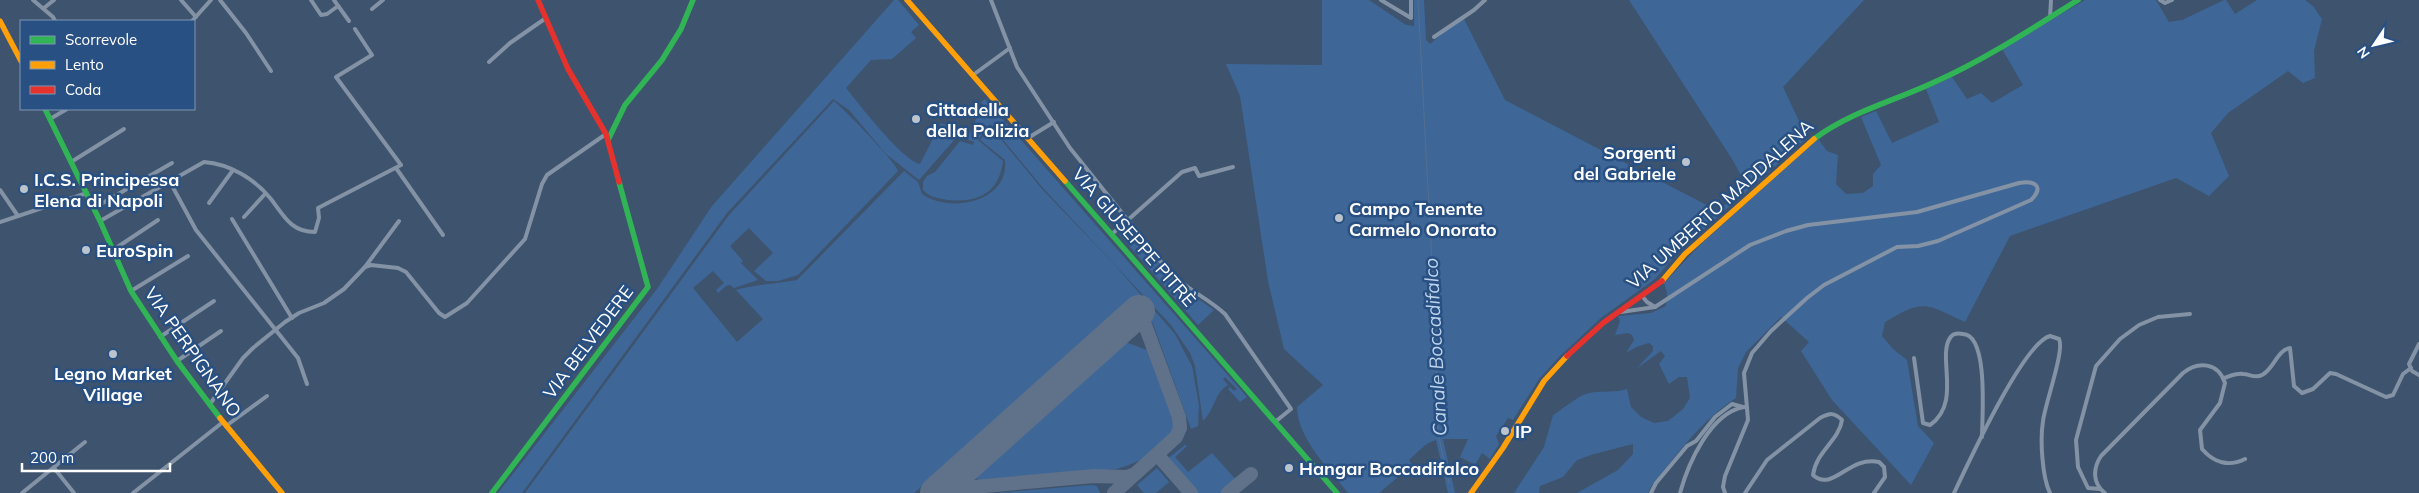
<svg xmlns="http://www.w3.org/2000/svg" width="2419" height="493" font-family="Mulish,sans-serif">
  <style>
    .green { fill: #3e6798 }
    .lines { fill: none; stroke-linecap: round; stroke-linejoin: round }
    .stream { stroke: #546f91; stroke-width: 1 }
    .taxiway { stroke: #607289; stroke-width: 14 }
    .runway { stroke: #607289; stroke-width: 32 }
    .street { stroke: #8392a4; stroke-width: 4 }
    .fast { stroke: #30b455; stroke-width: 5.5 }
    .slow { stroke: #ff9f0a; stroke-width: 5.5 }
    .jam { stroke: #e5322d; stroke-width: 5.5 }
    .poi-dot { fill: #bbc3cc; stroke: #295082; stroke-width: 2 }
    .labels { text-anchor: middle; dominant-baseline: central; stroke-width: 5; stroke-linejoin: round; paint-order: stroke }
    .poi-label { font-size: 18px; font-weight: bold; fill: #fff; stroke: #295082; text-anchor: start }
    .street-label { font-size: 18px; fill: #fff; stroke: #295082 }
    .water-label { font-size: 19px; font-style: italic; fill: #bdd4ee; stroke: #295082 }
  </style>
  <rect width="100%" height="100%" fill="#3d536e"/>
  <g class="green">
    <path d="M894 0H898L919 25 911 32 916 38 892 59 871 60 846 88C860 105 901 159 920 164L941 123 955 128 952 137 956 138 919 180 886 154 849 110 833 99 727 213 522 493H498L657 289 712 206Z"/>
    <path d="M1322 0H1369L1406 25 1414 26V0H1424L1426 40 1430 44 1450 27 1464 19 1505 100 1718 211 1747 186 1732 159 1629 0H1864L1783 87 1807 138 1680 250 1655 279 1602 317 1559 357 1539 379 1513 420 1508 418 1496 436 1499 444 1490 459 1482 453 1475 465 1460 457 1468 439H1443L1455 493H1448L1436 440C1426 442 1417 453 1409 460L1412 465 1379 493H1348C1329 468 1298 440 1297 407L1323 385 1284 349 1268 281 1240 96 1226 64 1322 65Z"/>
    <path d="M2085 0H2156L2169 22 2182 20 2224 0H2226L2235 14 2257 0H2305L2313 6 2322 19 2314 51 2315 78 2303 83 2288 71 2228 113 2211 133 2229 176 2209 196 2176 178 2010 236 1965 322C1926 304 1924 298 1885 322L1882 336 1893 349 1907 360 1918 426 1934 443 1911 485 1832 400 1801 351 1809 342 1781 317 1746 352 1738 368 1736 398C1708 416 1686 442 1666 468 1658 478 1653 481 1648 493H1577L1618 470 1633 454V444L1594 454 1577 460 1563 477 1540 486 1539 493H1514L1544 447 1553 415C1563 409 1573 400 1583 395 1597 389 1612 394 1627 389L1631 407 1641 417 1654 423 1668 421 1683 409 1690 398 1687 377H1679L1669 384 1659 364 1665 356 1661 351 1636 369 1653 351V346L1649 343 1636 347 1626 353 1634 340 1632 335 1628 333 1615 335 1620 321 1618 316 1651 313 1666 306 1667 293 1664 283 1702 243 1803 152 1818 139 1827 151 1838 155 1836 184 1846 194 1863 193 1873 186V174L1881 165 1861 117 1876 111 1892 143 1939 122 1926 89 1952 77 1967 99 1981 93 1992 103 2023 85 2002 49Z"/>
    <path d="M985 99 1247 397 1240 402 1228 389 1230 387 1234 391 1237 389 1225 377 1223 379 1228 385C1215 392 1215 409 1203 421L1195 366 1190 353 1171 325 1043 188 990 124 978 140 1003 161C999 193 978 203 948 200 938 198 931 198 923 190V182L927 176 935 172 960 141 973 145 974 142 967 139 983 104 980 103Z"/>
    <path d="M834 101C844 109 897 163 898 171L798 275 778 281H766L754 271 773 253 749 228 730 246 743 261 741 263 758 280 734 288 730 285 726 286 718 293 716 290 724 283 713 271 693 288 737 342 763 319 736 290C758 284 775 284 797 280L904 171 918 182 922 194C950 214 1010 202 1005 160L980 140 990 126 1042 189 1114 264 1175 334 1192 366 1199 405 1198 426 1191 429 1153 324 1131 299 914 493H525L729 215Z"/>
    <path d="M1128 225 1175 283 1214 310 1198 325 1119 234Z"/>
    <path d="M1128 343 1147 350 1175 424C1171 447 1137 464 1116 469L978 480 975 476 1121 344Z"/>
    <path d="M1185 445 1187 446 1175 457 1188 472 1212 453 1237 481V484L1227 493H1193L1165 461Z"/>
    <path d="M1157 468 1169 482 1156 493H1144L1137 485Z"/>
    <path d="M1091 485 1097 486 1100 493H996Z"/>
  </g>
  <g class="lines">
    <path class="stream" d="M1418 0 1435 321 1438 433 1449 483"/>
    <g class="taxiway">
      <path d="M1162 460 1191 493"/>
      <path d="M940 490 1094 476 1127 477 1135 474"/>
      <path d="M1114 493 1176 437 1180 428 1179 417 1145 325 1136 314"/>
      <path d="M1228 493 1251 474"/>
    </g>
    <path class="runway" d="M936 493 1139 311"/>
    <g class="street">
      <path d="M33 0 53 17 55 21"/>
      <path d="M181 0 196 17"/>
      <path d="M220 0 246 33 271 71"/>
      <path d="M311 0 321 15 327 14 338 6"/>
      <path d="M334 0 349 21"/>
      <path d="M991 0 1017 67 1070 148 1170 273C1186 289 1208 298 1225 314L1291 409 1275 422"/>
      <path d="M1381 0 1411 18V0"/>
      <path d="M2160 0 2165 3 2172 0"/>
      <path d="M44 8 54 0"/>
      <path d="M372 9 383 0"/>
      <path d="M2050 18 2051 0"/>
      <path d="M192 21 211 0"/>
      <path d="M1434 37 1474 10 1485 0"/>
      <path d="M489 62 510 43 546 18"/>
      <path d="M973 75 1010 48"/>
      <path d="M50 119 67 109"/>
      <path d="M1028 138 1054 122"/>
      <path d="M71 162 124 129"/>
      <path d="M396 168 443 235"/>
      <path d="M170 182 196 230 298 358 307 384"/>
      <path d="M0 190 18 216"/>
      <path d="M209 203 233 170"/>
      <path d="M94 208 172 163"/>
      <path d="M244 217 265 194"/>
      <path d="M232 219 292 318"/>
      <path d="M100 221 204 162C230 164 255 179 271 199 284 216 291 232 315 232L319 218 318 208 401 165 336 77 372 55 355 29"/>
      <path d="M0 222 87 193"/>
      <path d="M1112 234 1182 172 1195 168 1199 176 1233 167"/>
      <path d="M113 250 158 220"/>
      <path d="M365 267 399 221"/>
      <path d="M131 291 188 256"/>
      <path d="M1642 296 1647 302 1655 307"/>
      <path d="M1621 312 1655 307 1750 245 1786 231 1808 225 1917 212 2019 183C2034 180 2045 186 2031 200L1938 241 1918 246 1897 247 1824 285 1807 298 1771 331 1752 353 1744 373 1748 420 1725 476 1723 487 1725 493"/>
      <path d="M160 337 214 301"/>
      <path d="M2419 344 2409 364 2412 371 2419 375"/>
      <path d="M1914 358 1923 423 1930 425C1962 403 1937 357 1950 338 1953 333 1958 333 1963 334 1989 335 1982 418 1982 437"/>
      <path d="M177 361 221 331"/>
      <path d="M2224 378C2230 376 2237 373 2243 374 2250 374 2255 379 2262 375 2274 369 2277 350 2290 348L2294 386 2302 393 2313 389 2330 373 2336 374 2386 397 2393 395 2403 374 2411 368"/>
      <path d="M210 404 243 358 253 348 285 322 299 313 324 303 344 289 365 267 371 265 398 268 406 272 439 313 445 317 467 303 525 239 542 184 547 175 606 134"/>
      <path d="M226 426 267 396"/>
      <path d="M54 468 74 493"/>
      <path d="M2100 489 2088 488 2078 467 2076 440 2096 366 2120 339 2139 325 2158 317 2190 314"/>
      <path d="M22 493 85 442"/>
      <path d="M133 493 223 422"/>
      <path d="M1651 493 1656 483 1687 446 1696 441 1715 417 1732 404 1743 407"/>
      <path d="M1680 493C1688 464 1710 413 1744 407"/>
      <path d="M1745 493 1767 460 1820 418C1830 413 1834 412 1842 420 1839 441 1816 451 1813 475 1833 493 1849 455 1879 462L1884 467 1885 477 1874 493"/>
      <path d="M1954 493C1968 464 2023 343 2050 336L2059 339C2065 350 2045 404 2043 421 2040 439 2042 477 2050 493"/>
      <path d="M2105 493C2092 483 2093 468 2101 456L2183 373C2198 361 2218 362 2225 383L2220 403 2200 430 2202 449C2214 463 2229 467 2245 459"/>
    </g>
    <g class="fast">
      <path d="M45 109 100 221 131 291 177 361 220 418"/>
      <path d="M1814 139C1851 111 1898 100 1939 80 1987 58 2033 28 2078 0"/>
      <path d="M608 140 625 105 662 60 681 29 693 0"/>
      <path d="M1065 181 1337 493"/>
      <path d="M492 493 648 287 619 182"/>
    </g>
    <g class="slow">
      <path d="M907 0 1065 181"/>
      <path d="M0 21 21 61"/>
      <path d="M1662 281 1685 254 1814 139"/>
      <path d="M220 418 282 493"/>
      <path d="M1471 493 1503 448 1544 381 1567 356"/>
    </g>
    <g class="jam">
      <path d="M538 0 568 69 606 134 619 182"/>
      <path d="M1567 356 1603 323 1662 281"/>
    </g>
  </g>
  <g class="poi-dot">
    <circle cx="916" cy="119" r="5"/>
    <circle cx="1686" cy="162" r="5"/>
    <circle cx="24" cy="189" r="5"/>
    <circle cx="1339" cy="218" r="5"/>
    <circle cx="86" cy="250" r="5"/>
    <circle cx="113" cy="354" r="5"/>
    <circle cx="1505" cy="431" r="5"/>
    <circle cx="1289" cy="468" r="5"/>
  </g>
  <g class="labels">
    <g class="poi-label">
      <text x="926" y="109">Cittadella<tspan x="926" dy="21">della Polizia</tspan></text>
      <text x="1676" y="152" text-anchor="end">Sorgenti<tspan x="1676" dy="21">del Gabriele</tspan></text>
      <text x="34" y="179">I.C.S. Principessa<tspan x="34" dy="21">Elena di Napoli</tspan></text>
      <text x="1349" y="208">Campo Tenente<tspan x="1349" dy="21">Carmelo Onorato</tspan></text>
      <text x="96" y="250">EuroSpin</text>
      <text x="113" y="373" text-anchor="middle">Legno Market<tspan x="113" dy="21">Village</tspan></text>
      <text x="1515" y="431">IP</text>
      <text x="1299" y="468">Hangar Boccadifalco</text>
    </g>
    <g class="street-label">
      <text transform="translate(1720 204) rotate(-42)">VIA UMBERTO MADDALENA</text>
      <text transform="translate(1134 237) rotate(49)">VIA GIUSEPPE PITRÈ</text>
      <text transform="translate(588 342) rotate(-53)">VIA BELVEDERE</text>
      <text transform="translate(193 352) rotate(55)">VIA PERPIGNANO</text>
    </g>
    <g class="water-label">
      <text transform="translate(1435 347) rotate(-93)">Canale Boccadifalco</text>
    </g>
  </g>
  <rect x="20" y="20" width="175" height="90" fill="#295082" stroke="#7f96b4"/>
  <rect x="30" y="36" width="25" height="8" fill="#30b455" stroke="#7f96b4"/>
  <text x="65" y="45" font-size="15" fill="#ffffff">Scorrevole</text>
  <rect x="30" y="61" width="25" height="8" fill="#ff9f0a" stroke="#7f96b4"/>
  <text x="65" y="70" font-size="15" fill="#ffffff">Lento</text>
  <rect x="30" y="86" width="25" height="8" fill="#e5322d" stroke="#7f96b4"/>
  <text x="65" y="95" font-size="15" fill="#ffffff">Coda</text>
  <g transform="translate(2374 45) rotate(235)" stroke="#295082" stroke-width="4" paint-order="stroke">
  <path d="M0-4L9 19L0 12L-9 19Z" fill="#ffffff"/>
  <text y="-8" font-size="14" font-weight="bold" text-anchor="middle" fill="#ffffff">N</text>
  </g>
  <path d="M22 463v8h148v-8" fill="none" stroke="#ffffff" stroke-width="2.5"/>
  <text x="30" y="463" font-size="15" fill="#ffffff" stroke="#295082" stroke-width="4" paint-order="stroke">200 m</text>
</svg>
